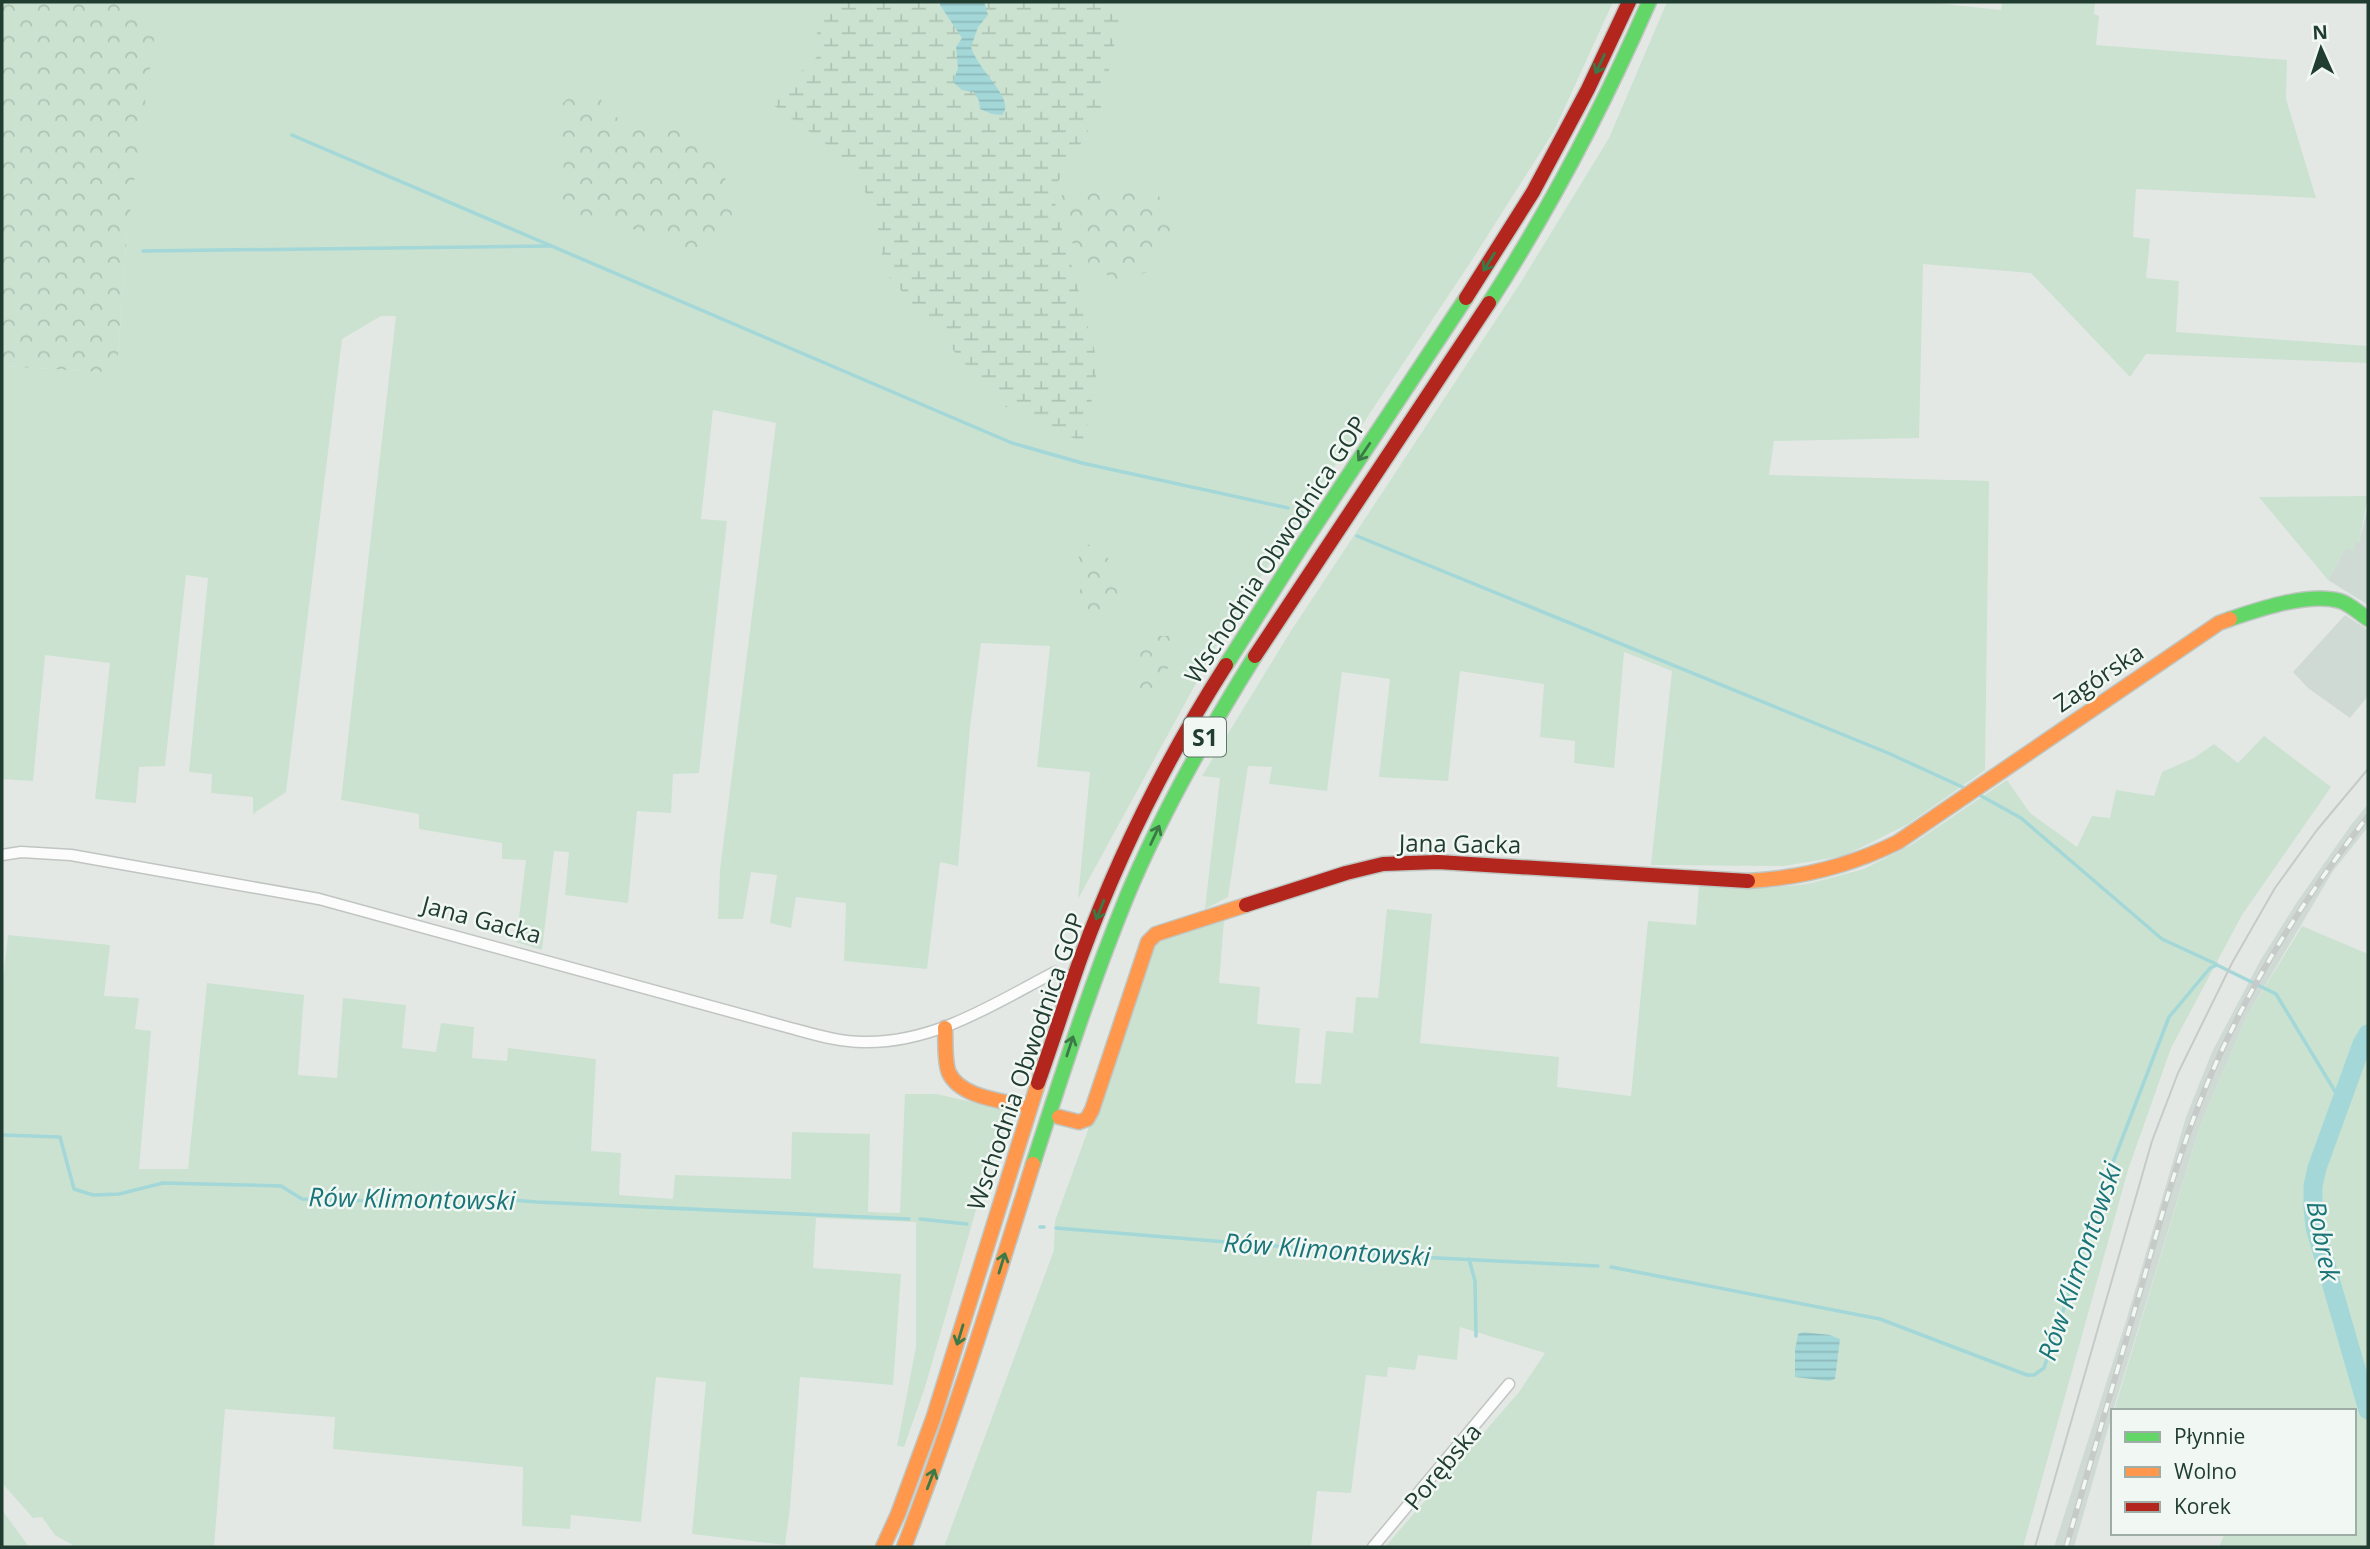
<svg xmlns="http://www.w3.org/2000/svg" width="2370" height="1549" font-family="'Open Sans',sans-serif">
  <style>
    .built { fill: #d0dad5 }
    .green { fill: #cbe2d0 }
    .forest { fill: url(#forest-crowns) }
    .wetland { fill: url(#wetland-marsh) }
    .water { fill: url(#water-rules) }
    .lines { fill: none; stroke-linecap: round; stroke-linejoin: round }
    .stream { stroke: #a3d7d8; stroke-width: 3.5 }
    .river { stroke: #a3d7d8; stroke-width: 19 }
    .street-casing { stroke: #c0c5c2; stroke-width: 13 }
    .fast-casing { stroke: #bfc6c2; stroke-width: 17 }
    .slow-casing { stroke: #bfc6c2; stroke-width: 17 }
    .jam-casing { stroke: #bfc6c2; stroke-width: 17 }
    .street { stroke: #fbfcfb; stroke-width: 10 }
    .fast { stroke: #63d668; stroke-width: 14 }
    .slow { stroke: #ff974d; stroke-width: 14 }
    .jam { stroke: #b3261e; stroke-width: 14 }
    .tram { stroke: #c6cac8; stroke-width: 2 }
    .rail-casing { stroke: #c6cac8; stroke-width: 6 }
    .rail { stroke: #f1f8f3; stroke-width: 3.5; stroke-dasharray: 10; stroke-linecap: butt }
    .oneway { stroke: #3b7a47 }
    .labels { text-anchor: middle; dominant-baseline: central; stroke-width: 5; stroke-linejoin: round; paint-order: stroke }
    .shield { fill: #f1f8f3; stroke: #5f746b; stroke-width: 2 }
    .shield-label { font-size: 23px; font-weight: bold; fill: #213c31 }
    .street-label { font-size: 24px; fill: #213c31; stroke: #f1f8f3 }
    .water-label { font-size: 26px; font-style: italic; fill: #1a7579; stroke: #f1f8f3 }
  </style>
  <defs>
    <pattern id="forest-crowns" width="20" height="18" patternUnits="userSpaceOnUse" patternTransform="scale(1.75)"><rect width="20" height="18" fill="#cbe2d0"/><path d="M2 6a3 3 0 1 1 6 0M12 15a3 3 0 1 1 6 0" fill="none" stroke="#aec3b3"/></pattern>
    <pattern id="wetland-marsh" width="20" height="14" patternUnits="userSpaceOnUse" patternTransform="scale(1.75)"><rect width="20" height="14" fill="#cbe2d0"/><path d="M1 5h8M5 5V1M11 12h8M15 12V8" fill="none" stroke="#aec3b3"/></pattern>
    <pattern id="water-rules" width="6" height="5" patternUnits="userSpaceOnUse" patternTransform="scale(1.75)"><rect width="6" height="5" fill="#a3d7d8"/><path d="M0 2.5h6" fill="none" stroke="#8cb9ba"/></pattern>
  </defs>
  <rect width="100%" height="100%" fill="#e3e8e5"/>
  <g class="built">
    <path d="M2367 510H2368V605L2328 580 2345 549 2355 542H2359Z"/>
    <path d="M2345 615 2368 630V696L2350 718 2308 688 2293 672Z"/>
    <path d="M2368 804V827L2333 871 2247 1016 2200 1126 2113 1411 2074 1547H2054L2126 1321 2186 1117 2212 1052 2260 961 2297 902 2351 825Z"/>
  </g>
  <g class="green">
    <path d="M129 2H1613L1554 131 1472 260 1224 632 1078 899 1090 772 1037 767 1050 646 981 643 970 727 958 866 940 862 927 969 844 961 846 903 796 897 791 928 770 923 777 875 751 872 743 919H718L720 870 776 423 713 410 701 519 727 521 699 773 673 774 671 813 637 811 628 903 565 895 569 852 554 851 542 950 516 942 526 860 502 859V843L419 829V814L341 800 396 316H381L342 339 286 792 253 814V797L211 793 212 774 189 772 208 578 186 575 165 766 139 767 136 803 95 799 110 663 45 655 33 781 3 779 2 366 100 372 118 357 127 233 134 4Z"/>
    <path d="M1667 2H1926L2001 10 2002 2H2095L2094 14 2099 16 2096 45 2287 60 2286 99 2316 198 2136 189 2133 237 2150 239 2146 278 2179 281 2176 332 2368 346V363L2146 354 2130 377 2031 273 1923 264 1919 438 1774 441 1769 475 1989 481 1985 770 1908 824 1844 856 1784 866 1651 865 1672 671 1624 652 1614 768 1574 763 1575 741 1540 737 1544 684 1460 671 1448 781 1379 777 1390 679 1342 672 1327 791 1269 784 1272 767 1248 766 1228 897 1205 909 1220 778 1202 776 1289 634 1521 282 1609 138Z"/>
    <path d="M2368 496 2359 543 2355 542 2354 551 2345 549 2328 580 2259 497Z"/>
    <path d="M2264 736 2331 787 2242 915 2171 1048 2128 1170 2023 1547H1385L1519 1392 1545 1353 1460 1327 1457 1360 1418 1355 1415 1370 1388 1367 1387 1377 1366 1375 1351 1493 1317 1491 1311 1547H944L1054 1250 1055 1221 1156 942 1224 920 1219 983 1260 987 1257 1024 1300 1028 1295 1083 1321 1084 1326 1031 1353 1033 1356 997 1378 998 1387 909 1432 914 1420 1043 1559 1057 1557 1087 1631 1096 1648 921 1696 925 1699 884 1768 888 1808 884 1864 869 1911 845 2007 780 2030 813 2077 847 2092 816 2110 818 2116 790 2154 796 2162 772 2194 758 2214 744 2238 763Z"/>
    <path d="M2302 926 2368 954V1547H2219L2225 1533H2354V1411H2114L2200 1126 2247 1016Z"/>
    <path d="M8 935 110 945 104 996 139 998 135 1029 151 1031 139 1169H188L207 983 304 995 298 1075 337 1078 343 998 406 1005 402 1048 436 1052 441 1023 474 1027 472 1058 507 1061 508 1048 596 1059 591 1151 621 1153 619 1195 673 1199 675 1175 791 1179 792 1132 870 1134 868 1212 900 1213 905 1094H936L1013 1111 982 1189 925 1387 904 1447 897 1446 916 1347V1222L816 1218 813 1268 901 1274 893 1385 800 1377 790 1508 785 1545 692 1534 706 1382 656 1377 641 1522 571 1515 570 1529 522 1526 523 1467 333 1449 335 1417 225 1409 214 1547H76L55 1535 42 1517 33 1518 2 1483V989Z"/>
    <path d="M2 1510 29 1547H2Z"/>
  </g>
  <g class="forest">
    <path d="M2 2H129C146 10 152 21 154 39L127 233 118 357 112 367 100 372 2 366Z"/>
    <path d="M576 90H595L604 105 628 128C647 128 671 123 689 129 711 137 735 191 732 214 731 224 724 236 720 245L689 253 679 246 625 226 585 219 563 199 564 174 560 106Z"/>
    <path d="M1082 185 1135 186 1156 193 1172 212 1169 238 1147 272 1123 282C1079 265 1071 247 1058 204L1066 187Z"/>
    <path d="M1085 543C1105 552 1112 561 1123 580L1114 613 1106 620 1089 613 1079 595 1084 574 1076 548Z"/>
    <path d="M1159 636H1174L1178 646C1170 668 1158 686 1142 702L1136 681 1139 654Z"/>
  </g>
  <path class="wetland" d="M832 2H1123L1101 109 1052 192 1098 364 1084 444 1048 424 1001 405 885 272 874 204 833 149 768 101 817 57V28Z"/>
  <g class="water">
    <path d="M940 2H984L988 15 978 27 971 47C977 67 1004 90 1005 105 1006 110 1004 111 1002 115L992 114 980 109 979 101 974 92 962 90 953 82 958 68 956 47 962 38 940 5Z"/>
    <path d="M1803 1332 1830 1335 1840 1339 1835 1379 1829 1381 1795 1377V1350L1798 1334Z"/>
  </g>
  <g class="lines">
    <g class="stream">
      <path d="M292 135 1012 443 1082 463 1288 508"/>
      <path d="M143 251 550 246"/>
      <path d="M1297 511 1302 513"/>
      <path d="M1357 536 1888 753 1969 790"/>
      <path d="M1976 793 2021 818 2162 939 2216 964"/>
      <path d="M2 1135 60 1137 74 1189 93 1195 119 1194 163 1183 203 1184 281 1186 302 1199 413 1202 432 1194 537 1202 909 1219"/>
      <path d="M920 1219 967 1224"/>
      <path d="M1040 1227H1044"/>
      <path d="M1056 1228 1399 1256 1598 1266"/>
      <path d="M1469 1259 1475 1281 1476 1336"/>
      <path d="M1611 1267 1880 1319 2027 1375H2034L2044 1368 2110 1170 2169 1017 2210 968 2217 965 2276 994 2336 1093 2343 1098"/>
    </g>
    <path class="river" d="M2368 1034 2362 1044 2317 1168 2313 1186V1207L2315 1227 2368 1410"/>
    <g class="street-casing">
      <g id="street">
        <path d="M2 855 21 852 71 855 319 899 783 1026C810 1033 839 1043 867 1042 937 1042 995 1003 1055 972"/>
        <path d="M1373 1547 1509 1384"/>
      </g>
    </g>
    <g class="fast-casing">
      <g id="fast">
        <path d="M1489 303C1551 207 1603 107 1649 2"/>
        <path d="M2230 619C2260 609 2309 592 2340 601 2350 604 2359 613 2368 619"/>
        <path d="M1226 665 1301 547 1466 298"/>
        <path d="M1033 1164C1062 1074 1091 984 1127 896 1162 812 1207 733 1255 656"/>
      </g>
    </g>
    <g class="slow-casing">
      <g id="slow">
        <path d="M1748 881C1802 878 1850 866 1898 842L2219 623 2230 619"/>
        <path d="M945 1028C946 1041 944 1061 949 1073 960 1096 997 1100 1019 1105"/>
        <path d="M1059 1117 1079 1122 1087 1119 1092 1110 1148 942 1156 934 1246 905"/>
        <path d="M883 1547 898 1514 933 1419 1038 1083"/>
        <path d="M904 1547C953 1421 993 1293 1033 1164"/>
      </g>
    </g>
    <g class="jam-casing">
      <g id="jam">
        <path d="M1466 298 1533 192 1588 89 1629 2"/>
        <path d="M1255 656 1489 303"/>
        <path d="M1246 905 1346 873 1383 864 1438 862 1748 881"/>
        <path d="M1038 1083C1053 1041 1066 999 1081 957 1118 856 1168 756 1226 665"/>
      </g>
    </g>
    <use href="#street" class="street"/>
    <use href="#fast" class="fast"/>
    <use href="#slow" class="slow"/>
    <use href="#jam" class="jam"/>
    <path class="tram" d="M2035 1547 2152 1141 2178 1073 2232 963 2275 888 2317 830 2368 769"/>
    <g class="rail-casing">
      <path id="rail" d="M2066 1547C2091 1462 2115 1377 2140 1292 2163 1210 2186 1127 2222 1050 2261 966 2311 889 2368 816"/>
    </g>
    <use href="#rail" class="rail"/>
  </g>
  <defs><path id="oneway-shaft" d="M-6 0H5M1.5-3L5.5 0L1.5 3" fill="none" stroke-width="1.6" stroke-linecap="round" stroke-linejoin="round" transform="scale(1.75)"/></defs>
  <g class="oneway">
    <use href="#oneway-shaft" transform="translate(1600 64) rotate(115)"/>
    <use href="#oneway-shaft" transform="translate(1489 262) rotate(122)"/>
    <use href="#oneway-shaft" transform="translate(1364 452) rotate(124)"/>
    <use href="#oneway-shaft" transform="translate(1155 835) rotate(-65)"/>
    <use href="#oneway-shaft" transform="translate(1100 910) rotate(112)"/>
    <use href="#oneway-shaft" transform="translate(1070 1046) rotate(-72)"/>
    <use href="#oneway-shaft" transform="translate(1002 1263) rotate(-73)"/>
    <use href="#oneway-shaft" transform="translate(960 1335) rotate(107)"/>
    <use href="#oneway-shaft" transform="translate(931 1479) rotate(-69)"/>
  </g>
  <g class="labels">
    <rect class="shield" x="1184" y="717.5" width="42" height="39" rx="5"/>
    <g class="shield-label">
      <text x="1205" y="737">S1</text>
    </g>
    <g class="street-label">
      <text transform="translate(1275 549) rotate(-57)">Wschodnia Obwodnica GOP</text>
      <text transform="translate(2098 677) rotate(-34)">Zagórska</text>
      <text transform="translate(1460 843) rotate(1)">Jana Gacka</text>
      <text transform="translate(482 919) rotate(15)">Jana Gacka</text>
      <text transform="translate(1025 1061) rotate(-71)">Wschodnia Obwodnica GOP</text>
      <text transform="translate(1442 1466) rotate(-50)">Porębska</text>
    </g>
    <g class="water-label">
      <text transform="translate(412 1198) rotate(1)">Rów Klimontowski</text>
      <text transform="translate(2324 1241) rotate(79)">Bobrek</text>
      <text transform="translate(1327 1249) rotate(4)">Rów Klimontowski</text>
      <text transform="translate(2079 1261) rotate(-71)">Rów Klimontowski</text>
    </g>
  </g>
  <rect width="2370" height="1549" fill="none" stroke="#213c31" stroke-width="7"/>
  <rect x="2111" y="1409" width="245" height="126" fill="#f1f8f3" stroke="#9eada5" stroke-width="2"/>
  <rect x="2125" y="1432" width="35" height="10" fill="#63d668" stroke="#9eada5" stroke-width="2"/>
  <text x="2174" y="1444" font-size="21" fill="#213c31">Płynnie</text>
  <rect x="2125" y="1467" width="35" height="10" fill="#ff974d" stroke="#9eada5" stroke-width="2"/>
  <text x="2174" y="1479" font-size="21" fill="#213c31">Wolno</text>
  <rect x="2125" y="1502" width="35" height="10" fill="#b3261e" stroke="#9eada5" stroke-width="2"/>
  <text x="2174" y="1514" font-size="21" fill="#213c31">Korek</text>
  <g transform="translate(2321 49) rotate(357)" stroke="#f1f8f3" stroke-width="5" paint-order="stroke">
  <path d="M0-5L12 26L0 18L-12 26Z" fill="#213c31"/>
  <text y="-10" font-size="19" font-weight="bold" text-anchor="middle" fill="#213c31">N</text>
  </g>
</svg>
